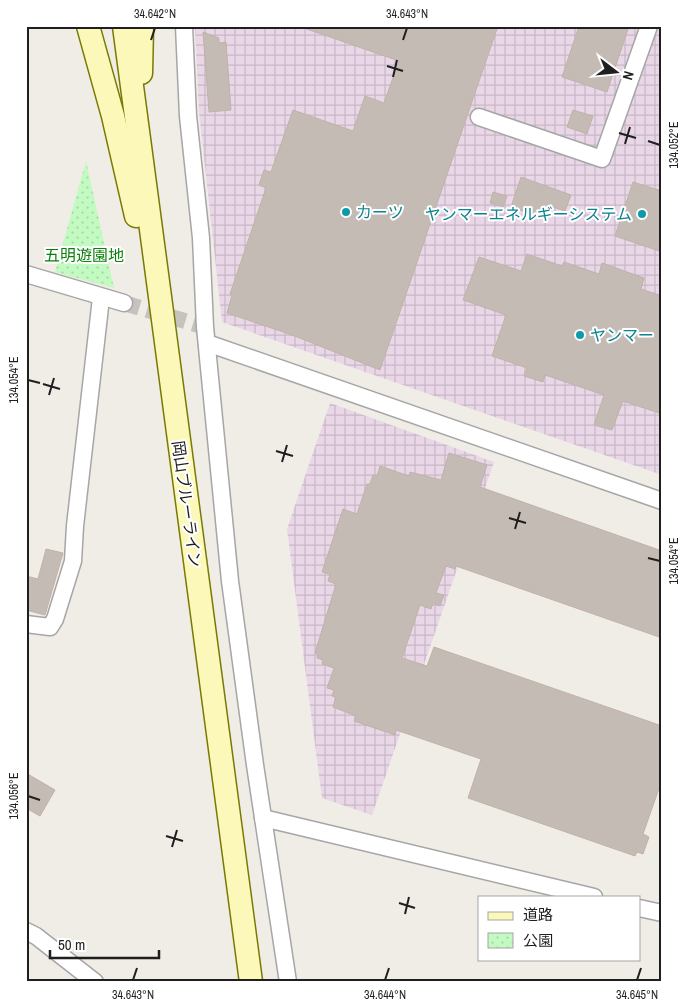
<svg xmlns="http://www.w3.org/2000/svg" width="688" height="1008" font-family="'Archivo Narrow','Noto Sans JP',sans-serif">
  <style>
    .industrial { fill: url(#industrial-grid) }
    .park { fill: url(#park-dots) }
    .building { fill: #c5bbb5; stroke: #c2b1a8 }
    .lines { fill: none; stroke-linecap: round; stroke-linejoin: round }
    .minor-tunnel { stroke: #c6c3be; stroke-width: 16; stroke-dasharray: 16 8; stroke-linecap: butt }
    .minor-casing { stroke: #a6a6a6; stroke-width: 19 }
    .secondary-casing { stroke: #797a03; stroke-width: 25 }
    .minor { stroke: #fff; stroke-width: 16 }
    .secondary { stroke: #fbf8b9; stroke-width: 22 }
    .ticks { fill: none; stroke: #1f1f1f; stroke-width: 2 }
    .culture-dot { fill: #0f9aa8; stroke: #fff; stroke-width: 2 }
    .labels { text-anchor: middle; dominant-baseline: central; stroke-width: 4; stroke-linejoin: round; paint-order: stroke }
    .culture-label { font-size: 16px; fill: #0d838f; stroke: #fff; text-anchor: start }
    .park-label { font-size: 16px; fill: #0b810a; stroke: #fff }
    .street-label { font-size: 16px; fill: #1f1f1f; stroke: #fff }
    .neatline { fill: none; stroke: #1f1f1f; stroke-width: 2 }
    .ticks-label { font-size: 12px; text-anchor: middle; fill: #1f1f1f }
  </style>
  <defs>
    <pattern id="industrial-grid" width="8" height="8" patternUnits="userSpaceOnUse" patternTransform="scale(1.25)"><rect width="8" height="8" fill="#e9d7e8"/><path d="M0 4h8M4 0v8" fill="none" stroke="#c7b8c7"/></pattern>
    <pattern id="park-dots" width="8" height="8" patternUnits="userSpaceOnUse" patternTransform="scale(1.25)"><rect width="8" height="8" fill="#c3fac2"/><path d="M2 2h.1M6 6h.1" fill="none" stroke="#a7d6a6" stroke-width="1.8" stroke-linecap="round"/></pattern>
  </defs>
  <rect width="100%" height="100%" fill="#f0ece6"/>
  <g class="industrial">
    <path d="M195 26H662V475L222 322 199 112Z"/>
    <path d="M330 403 494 462 372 815 322 798 287 529Z"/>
  </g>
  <path class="park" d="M86 161 114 288 55 272Z"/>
  <g class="building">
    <path d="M304 26H498L380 370 292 335 227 313 232 295 230 294 266 188 259 185 264 170 271 172 293 110 353 131 365 96 384 103 399 61 304 28Z"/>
    <path d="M579 26H629L607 92 562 77Z"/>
    <path d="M203 32 219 38V43L226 42 231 110 209 112Z"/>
    <path d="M573 110 593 116 587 134 567 127Z"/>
    <path d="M521 177 571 195 565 211 550 206 546 219 511 207Z"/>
    <path d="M633 182 662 191V252L615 236Z"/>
    <path d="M493 192 507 196 503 207 490 203Z"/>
    <path d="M527 254 562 266 564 262 599 274 602 263 644 278 641 289 662 296V414L623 401 612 430 594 425 604 395 545 375 543 382 524 376 527 368 492 356 506 315 463 300 479 257 521 271Z"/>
    <path d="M449 453 487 465 480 487 662 551V638L456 566 455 569 446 566 436 593 444 595 440 606 433 603 431 609 420 605 402 658 427 666 434 647 662 726V780L643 834 649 837 643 854 637 852 635 856 468 798 481 759 396 730 395 735 354 721 356 716 333 707 336 697 332 696 334 690 327 688 334 668 322 664 323 660 317 658 318 654 315 653 336 584 328 581 330 574 322 572 343 509 357 514 367 484H370L373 475 377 476 380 466 409 476 410 472 441 480Z"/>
    <path d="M46 549 63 553 45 615 26 610V576L38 579Z"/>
    <path d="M26 773 55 790 40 816 26 808Z"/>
  </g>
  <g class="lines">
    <path class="minor-tunnel" d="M124 303 205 327"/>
    <g class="minor-casing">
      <g id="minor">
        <path d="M184 26 188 116 201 238 205 327 230 581 255 765 288 982"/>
        <path d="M479 117 602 159 649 26"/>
        <path d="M26 274 124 303"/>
        <path d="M207 343 662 501"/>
        <path d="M26 624 50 627 55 619 73 561 75 526 101 298"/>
        <path d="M263 818 594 897"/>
        <path d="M639 908 662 913"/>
        <path d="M26 931 36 936 95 982"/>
      </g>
    </g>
    <g class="secondary-casing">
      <g id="secondary">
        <path d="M88 26 113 116 136 216"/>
        <path d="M124 26 251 982"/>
        <path d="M141 73 142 26"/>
      </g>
    </g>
    <use href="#minor" class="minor"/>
    <use href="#secondary" class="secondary"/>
  </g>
  <path class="ticks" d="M151 40 155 28M403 40 407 28M387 66 403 71M393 77 397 60M619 133 636 138M648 141 660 145M625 144 630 127M28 380 40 383M43 384 60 389M49 395 54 378M276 451 293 456M282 462 287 445M509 518 526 523M515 529 520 512M648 558 660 561M28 796 40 800M166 836 183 841M172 847 177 830M399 903 415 908M405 914 409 897M133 980 137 968M385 980 389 968M637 980 641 968"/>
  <g class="culture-dot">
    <circle cx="346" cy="212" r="5"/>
    <circle cx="642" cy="214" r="5"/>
    <circle cx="580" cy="335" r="5"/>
  </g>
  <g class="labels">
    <g class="culture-label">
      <text x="356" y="212">カーツ</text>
      <text x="632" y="214" text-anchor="end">ヤンマーエネルギーシステム</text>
      <text x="590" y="335">ヤンマー</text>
    </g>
    <g class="park-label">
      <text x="84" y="255">五明遊園地</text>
    </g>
    <g class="street-label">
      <text transform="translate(187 504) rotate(82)">岡山ブルーライン</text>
    </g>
  </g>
  <rect width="688" height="1008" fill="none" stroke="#ffffff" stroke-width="55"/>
  <rect x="478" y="896" width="162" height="65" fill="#ffffff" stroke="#a5a5a5"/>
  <rect x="488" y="912" width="25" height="8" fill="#fbf8b9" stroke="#a5a5a5"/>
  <text x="523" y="920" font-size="15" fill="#1f1f1f">道路</text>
  <rect x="488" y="933" width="25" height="15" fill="url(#park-dots)" stroke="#a5a5a5"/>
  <text x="523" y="946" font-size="15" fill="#1f1f1f">公園</text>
  <g transform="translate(616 72) rotate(106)" stroke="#ffffff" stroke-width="4" paint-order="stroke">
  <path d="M0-4L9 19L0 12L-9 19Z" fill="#1f1f1f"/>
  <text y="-8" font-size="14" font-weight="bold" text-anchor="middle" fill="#1f1f1f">N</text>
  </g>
  <path d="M50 950v8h109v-8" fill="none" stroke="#1f1f1f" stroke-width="2.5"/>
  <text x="58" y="950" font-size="15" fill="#1f1f1f" stroke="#ffffff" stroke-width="4" paint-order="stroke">50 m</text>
  <rect x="28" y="28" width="632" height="952" class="neatline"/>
  <g class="ticks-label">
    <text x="155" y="18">34.642°N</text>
    <text x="407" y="18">34.643°N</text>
    <text transform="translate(674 145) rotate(-90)" y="4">134.052°E</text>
    <text transform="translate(14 380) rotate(-90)" y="4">134.054°E</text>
    <text transform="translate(674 561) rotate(-90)" y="4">134.054°E</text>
    <text transform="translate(14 796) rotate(-90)" y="4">134.056°E</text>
    <text x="133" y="999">34.643°N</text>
    <text x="385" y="999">34.644°N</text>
    <text x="637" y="999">34.645°N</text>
  </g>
</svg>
